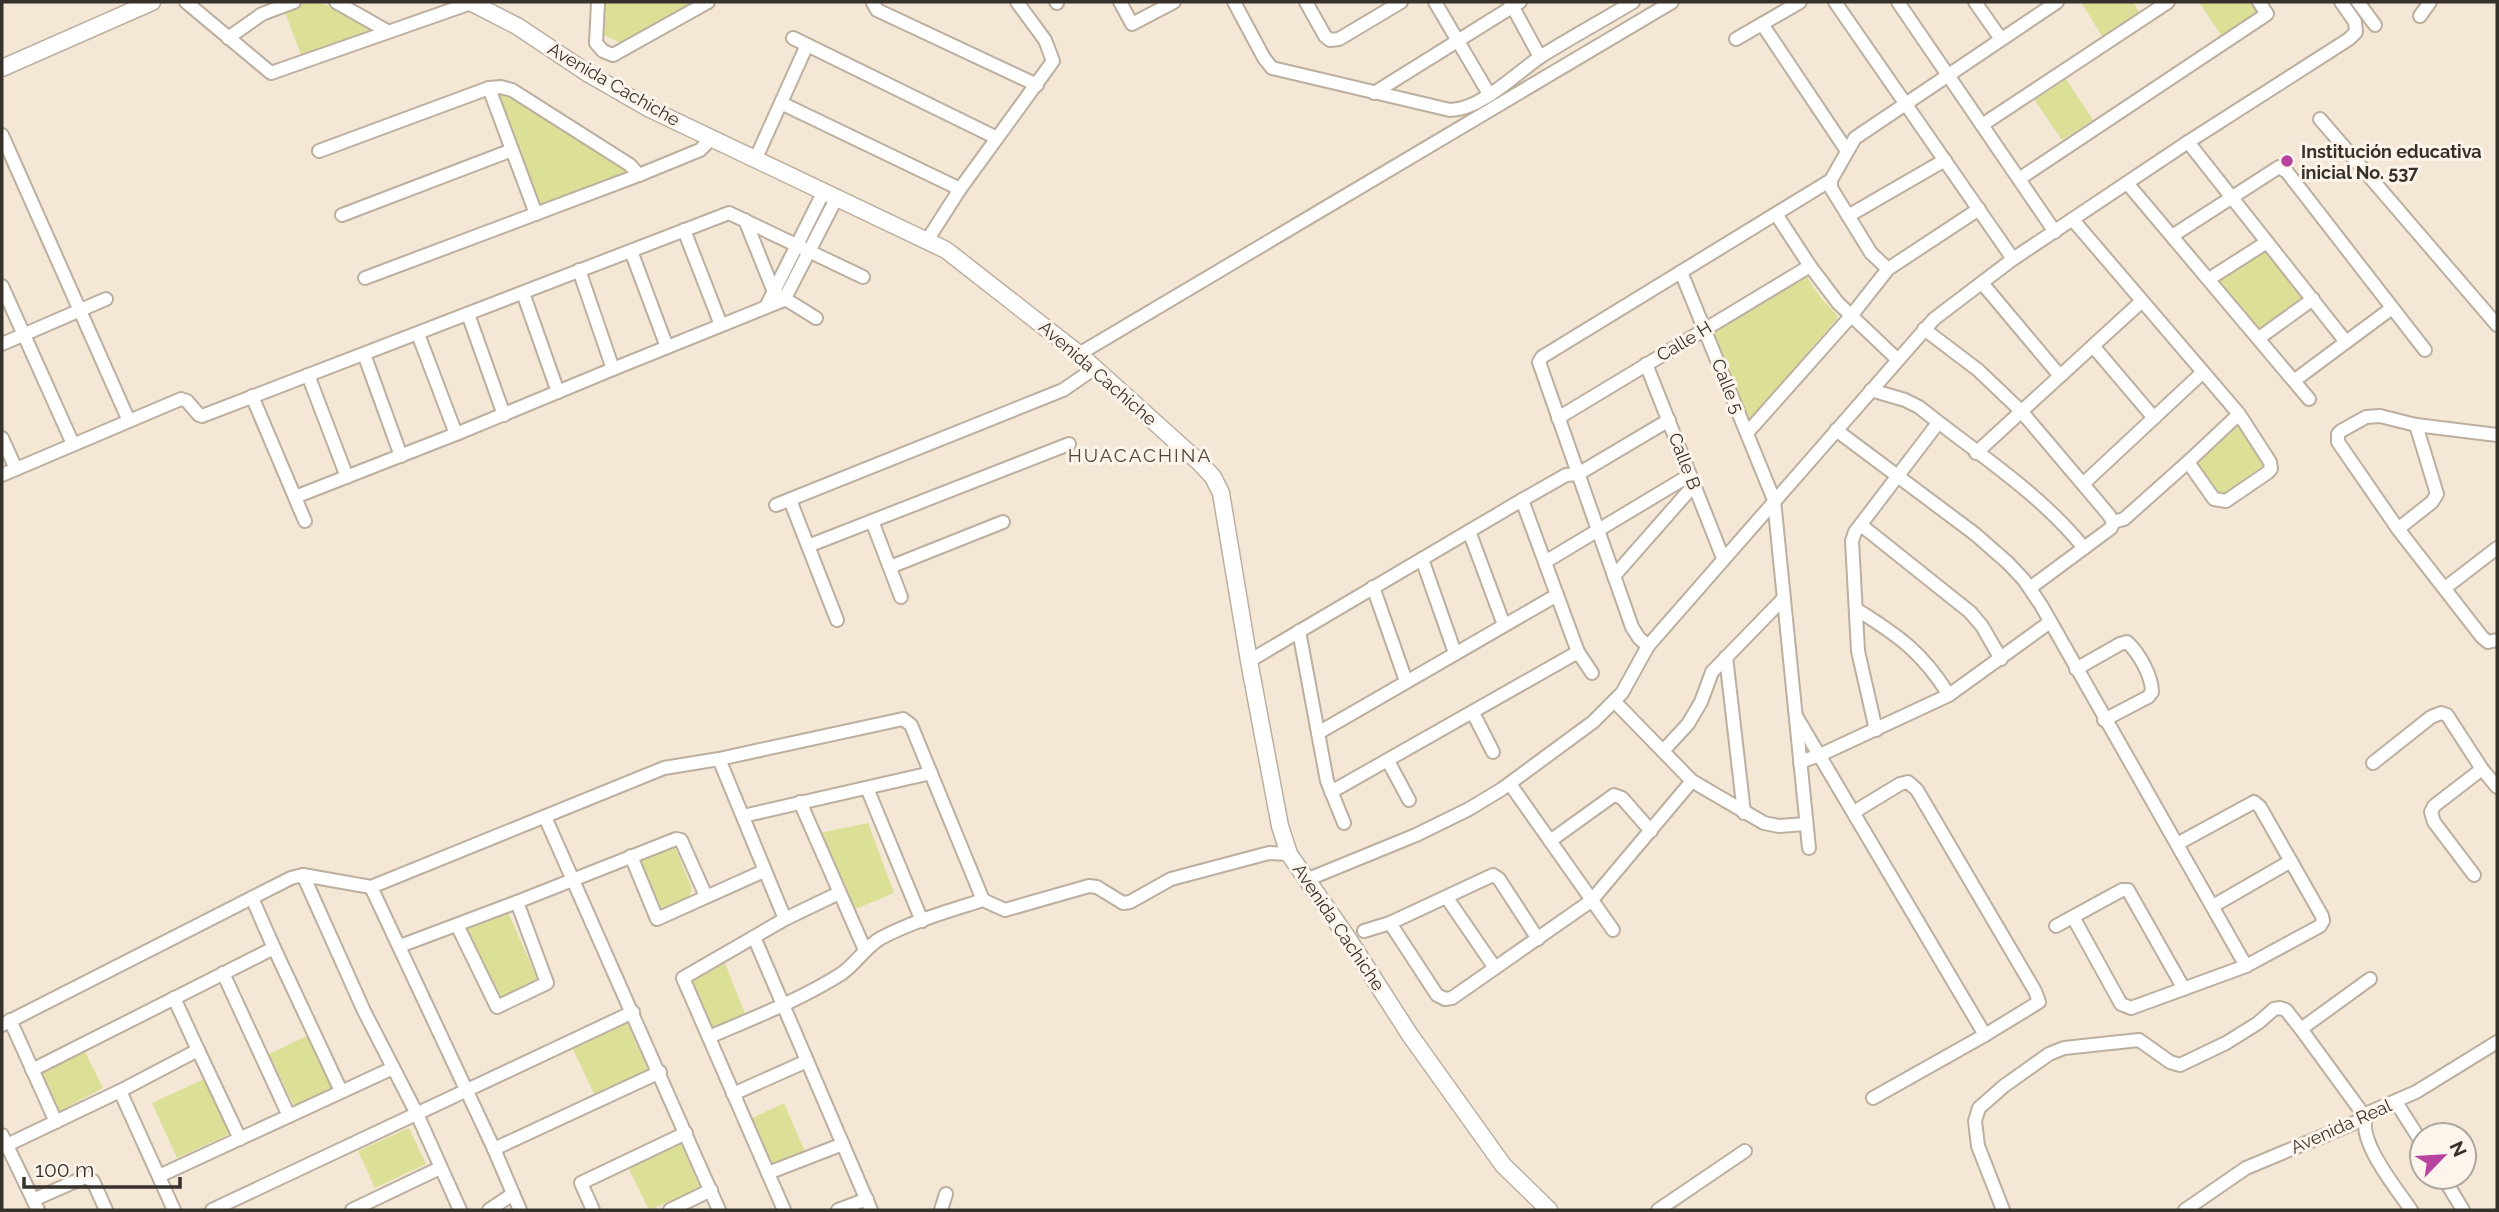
<svg xmlns="http://www.w3.org/2000/svg" width="2499" height="1212" font-family="Raleway,sans-serif">
  <style>
    .green { fill: #dce096 }
    .lines { fill: none; stroke-linecap: round; stroke-linejoin: round }
    .minor-casing { stroke: #bcaf9f; stroke-width: 16 }
    .tertiary-casing { stroke: #bcaf9f; stroke-width: 19 }
    .minor { stroke: #fff; stroke-width: 12 }
    .tertiary { stroke: #fff; stroke-width: 16 }
    .poi-dot { fill: #b6449e; stroke: #fdf5eb; stroke-width: 2.5 }
    .labels { text-anchor: middle; dominant-baseline: central; stroke-width: 6; stroke-linejoin: round; paint-order: stroke }
    .street-label { font-size: 18px; fill: #36312b; stroke: #fdf5eb }
    .poi-label { font-size: 18px; font-weight: bold; fill: #36312b; stroke: #fdf5eb; text-anchor: start }
    .neighbourhood-label { font-size: 19px; letter-spacing: 2px; fill: #504537; stroke: #fdf5eb }
  </style>
  <rect width="100%" height="100%" fill="#f4e7d6"/>
  <g class="green">
    <path d="M307 2H320L372 29 301 55 284 10Z"/>
    <path d="M604 2H698L621 43 603 35Z"/>
    <path d="M2081 2H2133L2139 12 2102 36Z"/>
    <path d="M2199 2H2250L2257 12 2221 35Z"/>
    <path d="M2066 79 2093 120 2062 140 2034 99Z"/>
    <path d="M497 91 511 94 628 168 629 174 539 209 494 96Z"/>
    <path d="M2264 250 2305 300 2259 332 2217 282Z"/>
    <path d="M1800 275 1806 276 1821 298 1837 315 1836 320 1751 418 1745 419 1711 333Z"/>
    <path d="M2234 426 2243 428 2266 464 2220 496 2193 463Z"/>
    <path d="M868 823 894 893 846 913 814 834Z"/>
    <path d="M674 845 692 889 689 896 656 913 635 859Z"/>
    <path d="M507 910 537 978 533 984 495 1002 463 926Z"/>
    <path d="M723 958 745 1014 708 1031 684 979Z"/>
    <path d="M622 1022 628 1025 648 1070 594 1094 572 1047Z"/>
    <path d="M307 1036 331 1086 330 1090 297 1106 293 1104 269 1054Z"/>
    <path d="M85 1052 103 1088 58 1112 51 1109 39 1074Z"/>
    <path d="M204 1079 230 1134 177 1158 152 1103Z"/>
    <path d="M784 1103 806 1154 767 1169 746 1121Z"/>
    <path d="M409 1128 426 1164 375 1188 358 1151Z"/>
    <path d="M676 1143 681 1144 700 1188 649 1210 627 1165Z"/>
  </g>
  <g class="lines">
    <g class="minor-casing">
      <g id="minor">
        <path d="M186 2 271 73 471 3"/>
        <path d="M336 2 387 31"/>
        <path d="M598 2 596 43 603 51 613 55 708 2"/>
        <path d="M1056 2 1057 3"/>
        <path d="M1120 2 1132 24 1174 2"/>
        <path d="M1234 2 1264 58 1272 68 1450 110C1481 110 1517 72 1543 55 1572 37 1603 20 1633 2"/>
        <path d="M1306 2 1325 36 1330 40 1339 39 1401 2"/>
        <path d="M1435 2 1489 94"/>
        <path d="M1510 2 1540 57"/>
        <path d="M1835 2 2013 259"/>
        <path d="M1898 2 2055 232"/>
        <path d="M1975 2 2001 39"/>
        <path d="M2358 2 2375 25"/>
        <path d="M873 3 877 10 1037 85"/>
        <path d="M2420 16 2430 2"/>
        <path d="M1762 24 1847 151"/>
        <path d="M228 38 262 14 294 2"/>
        <path d="M793 38 997 138"/>
        <path d="M1736 39 1800 2"/>
        <path d="M489 88 536 214"/>
        <path d="M1374 93 1520 2"/>
        <path d="M781 103 960 189"/>
        <path d="M2320 119 2497 325"/>
        <path d="M1982 125 2168 2"/>
        <path d="M2 135 129 421"/>
        <path d="M2188 142 2346 342"/>
        <path d="M319 151 489 88 501 87 512 90 630 165 639 175"/>
        <path d="M756 158 807 45"/>
        <path d="M2019 179 2267 14 2259 2"/>
        <path d="M2127 183 2309 399"/>
        <path d="M1776 214 1810 266 1838 303 1898 360"/>
        <path d="M342 215 512 150"/>
        <path d="M1848 216 1945 160"/>
        <path d="M745 220 774 292 816 318"/>
        <path d="M2073 220 2239 414 2270 462 2271 469 2267 473 2226 501 2214 499 2188 462 2239 414"/>
        <path d="M684 230 721 325"/>
        <path d="M2172 236 2279 167 2287 172 2425 350"/>
        <path d="M928 239 960 189 1053 61 1045 40 1017 2"/>
        <path d="M631 251 667 347"/>
        <path d="M1888 269 1871 253 1831 188V180L1855 138 2057 2"/>
        <path d="M1681 272 1774 500 1809 848"/>
        <path d="M365 278 639 175 700 150 712 138"/>
        <path d="M2209 279 2267 242"/>
        <path d="M1982 283 2060 376"/>
        <path d="M2 286 73 444"/>
        <path d="M523 293 558 392"/>
        <path d="M766 307 823 193"/>
        <path d="M468 314 504 415"/>
        <path d="M1924 329 1978 370 2021 411 2109 515 2113 522 2111 528 2030 588"/>
        <path d="M2259 338 2313 299"/>
        <path d="M2 344 106 299"/>
        <path d="M2093 346 2154 418"/>
        <path d="M364 354 401 456"/>
        <path d="M1079 354 1672 2"/>
        <path d="M1646 364 1723 558"/>
        <path d="M613 369 784 300 836 199"/>
        <path d="M308 375 347 477"/>
        <path d="M2295 380 2392 308"/>
        <path d="M1871 390 1905 400 1919 407C1975 452 2039 492 2084 548"/>
        <path d="M252 396 305 521"/>
        <path d="M1558 418 1810 266"/>
        <path d="M2416 425 2380 416 2366 417 2341 431 2338 434V442L2398 529 2482 637 2488 642 2497 640"/>
        <path d="M1836 430 1975 534 2008 563 2024 580 2041 605 2246 966"/>
        <path d="M1747 433 1851 316 1888 269 1979 209"/>
        <path d="M456 434 613 369 579 270"/>
        <path d="M2 438 16 469"/>
        <path d="M1976 453 2142 301"/>
        <path d="M2 475 181 399 187 401 199 415 202 416 729 213 863 277"/>
        <path d="M2083 484 2203 372"/>
        <path d="M295 497 456 434 418 334"/>
        <path d="M790 500 837 620"/>
        <path d="M1522 500 1578 652 1592 673"/>
        <path d="M776 505 1063 390 1095 368"/>
        <path d="M872 521 901 597"/>
        <path d="M2113 522 2124 519 2188 462"/>
        <path d="M1861 525 1970 612 1982 626 2001 659"/>
        <path d="M2398 529 2432 502 2437 494 2416 425 2497 435"/>
        <path d="M1469 531 1504 625"/>
        <path d="M808 546 1069 444"/>
        <path d="M1422 559 1455 653"/>
        <path d="M1545 562 1690 475"/>
        <path d="M890 567 1003 522"/>
        <path d="M1614 576 1694 485"/>
        <path d="M1373 587 1406 681"/>
        <path d="M2445 588 2497 548"/>
        <path d="M1856 609C1899 636 1922 652 1949 695"/>
        <path d="M1299 631 1327 781 1344 823"/>
        <path d="M1648 646 1639 638 1632 627 1539 362 1542 357 1831 180"/>
        <path d="M1726 657 1744 813"/>
        <path d="M1249 661 1522 500 1566 475 1578 474 1669 420"/>
        <path d="M2076 669 2120 644 2127 642C2139 653 2152 676 2152 692L2148 697 2104 720"/>
        <path d="M1614 701 1692 781 1764 823 1779 826 1806 824"/>
        <path d="M1473 713 1493 752"/>
        <path d="M1796 716 1985 1035"/>
        <path d="M1876 730 1858 651 1852 541 1855 532 1938 423"/>
        <path d="M1318 733 1557 595"/>
        <path d="M1663 751 1688 724 1701 702 1712 672 1782 600"/>
        <path d="M719 759 785 919"/>
        <path d="M1388 761 1409 800"/>
        <path d="M1800 762 1820 755 1949 695 2050 622"/>
        <path d="M2373 763 2431 717 2441 713 2447 715 2482 769 2497 787"/>
        <path d="M1510 784 1613 930"/>
        <path d="M867 788 922 921"/>
        <path d="M1331 792 1578 652"/>
        <path d="M800 802 865 950"/>
        <path d="M1854 812 1900 784 1908 782 1917 790 2035 991 2039 1002 1985 1035 1873 1098"/>
        <path d="M743 816 931 773"/>
        <path d="M545 817 719 1210"/>
        <path d="M1550 841 1614 795 1622 798 1651 831"/>
        <path d="M631 856 657 919 764 871"/>
        <path d="M303 875 371 887 664 768 719 759 903 719 911 725 983 900"/>
        <path d="M2474 875 2434 822 2431 812 2434 806 2482 769"/>
        <path d="M1306 880 1416 835 1469 809 1502 789 1593 722 1622 693 1648 646 1934 319 2013 259 2188 142 2349 39 2356 32 2355 22 2341 2"/>
        <path d="M371 887 494 1149 520 1210"/>
        <path d="M1447 898 1495 968"/>
        <path d="M2213 906 2291 861"/>
        <path d="M2073 917 2121 1004 2131 1008 2246 966 2320 926 2323 921 2322 916 2260 807 2254 802 2177 844"/>
        <path d="M1390 923 1437 995 1445 999 1452 998 1591 901 1692 781"/>
        <path d="M457 925 497 1007 547 983 517 902"/>
        <path d="M2056 926 2122 890H2128L2184 989"/>
        <path d="M1364 931 1390 923 1493 875 1499 879 1538 939"/>
        <path d="M754 937 871 1210"/>
        <path d="M400 946 517 902 676 839 681 840 706 896"/>
        <path d="M274 948 341 1091"/>
        <path d="M223 973 289 1116"/>
        <path d="M174 998 198 1050"/>
        <path d="M10 1020 56 1122"/>
        <path d="M2 1025 291 878 303 875 364 1011 417 1114 460 1210"/>
        <path d="M2301 1029 2366 1118C2358 1142 2397 1189 2411 1210"/>
        <path d="M709 1037C753 1018 800 1000 841 974 856 964 865 947 881 938 913 921 949 911 983 900L1005 910 1089 886 1097 887 1123 903 1130 902 1171 879 1269 853 1289 854"/>
        <path d="M32 1070 274 948 252 898"/>
        <path d="M120 1091 174 1210"/>
        <path d="M733 1094 807 1061"/>
        <path d="M2396 1102 2422 1143"/>
        <path d="M2 1135 38 1210"/>
        <path d="M7 1145 120 1091 198 1050 240 1139"/>
        <path d="M494 1149 660 1072"/>
        <path d="M768 1173 843 1144"/>
        <path d="M159 1176 393 1068"/>
        <path d="M2443 1177 2463 1210"/>
        <path d="M33 1200 85 1177 93 1181 106 1210"/>
        <path d="M212 1210 633 1012"/>
        <path d="M352 1210 440 1168"/>
        <path d="M489 1210 513 1194"/>
        <path d="M593 1210 581 1183 686 1133"/>
        <path d="M670 1210 711 1190"/>
        <path d="M784 1210 683 978 785 919 839 893"/>
        <path d="M838 1210 867 1199"/>
        <path d="M941 1210 946 1194"/>
        <path d="M1658 1210 1745 1151"/>
        <path d="M2003 1210 1978 1146 1975 1121 1979 1108 2004 1086 2049 1054 2064 1048 2139 1040 2170 1062 2180 1065 2226 1043 2258 1023 2274 1009 2280 1008 2286 1010 2301 1029 2370 979"/>
        <path d="M2185 1210 2246 1168 2366 1118 2370 1112 2416 1092 2497 1042"/>
      </g>
    </g>
    <g class="tertiary-casing">
      <g id="tertiary">
        <path d="M470 2 517 26 589 74 650 109 946 250 1079 354 1200 463 1213 477 1221 493 1249 661 1280 826 1289 854 1347 937 1410 1035 1503 1165 1549 1210"/>
        <path d="M2 68 152 2"/>
      </g>
    </g>
    <use href="#minor" class="minor"/>
    <use href="#tertiary" class="tertiary"/>
  </g>
  <circle class="poi-dot" cx="2287" cy="161" r="7"/>
  <g class="labels">
    <g class="street-label">
      <text transform="translate(614 84) rotate(30)">Avenida Cachiche</text>
      <text transform="translate(1684 341) rotate(-31)">Calle H</text>
      <text transform="translate(1098 373) rotate(41)">Avenida Cachiche</text>
      <text transform="translate(1728 386) rotate(68)">Calle 5</text>
      <text transform="translate(1685 461) rotate(69)">Calle B</text>
      <text transform="translate(1339 927) rotate(56)">Avenida Cachiche</text>
      <text transform="translate(2341 1126) rotate(-24)">Avenida Real</text>
    </g>
    <g class="poi-label">
      <text x="2301" y="151">Institución educativa<tspan x="2301" dy="21">inicial No. 537</tspan></text>
    </g>
    <g class="neighbourhood-label">
      <text x="1140" y="455">HUACACHINA</text>
    </g>
  </g>
  <rect width="2499" height="1212" fill="none" stroke="#36312b" stroke-width="7"/>
  <g transform="translate(2443 1156) rotate(65)"><circle r="33" fill="#fdf5eb" stroke="#ada79e" stroke-width="2"/>
  <path d="M0-5L12 26L0 18L-12 26Z" fill="#b6449e"/>
  <text y="-10" font-size="19" font-weight="bold" text-anchor="middle" fill="#36312b">N</text>
  </g>
  <path d="M24 1177v10h156v-10" fill="none" stroke="#36312b" stroke-width="3.5"/>
  <text x="35" y="1177" font-size="21" fill="#36312b" stroke="#fdf5eb" stroke-width="5" paint-order="stroke">100 m</text>
</svg>
